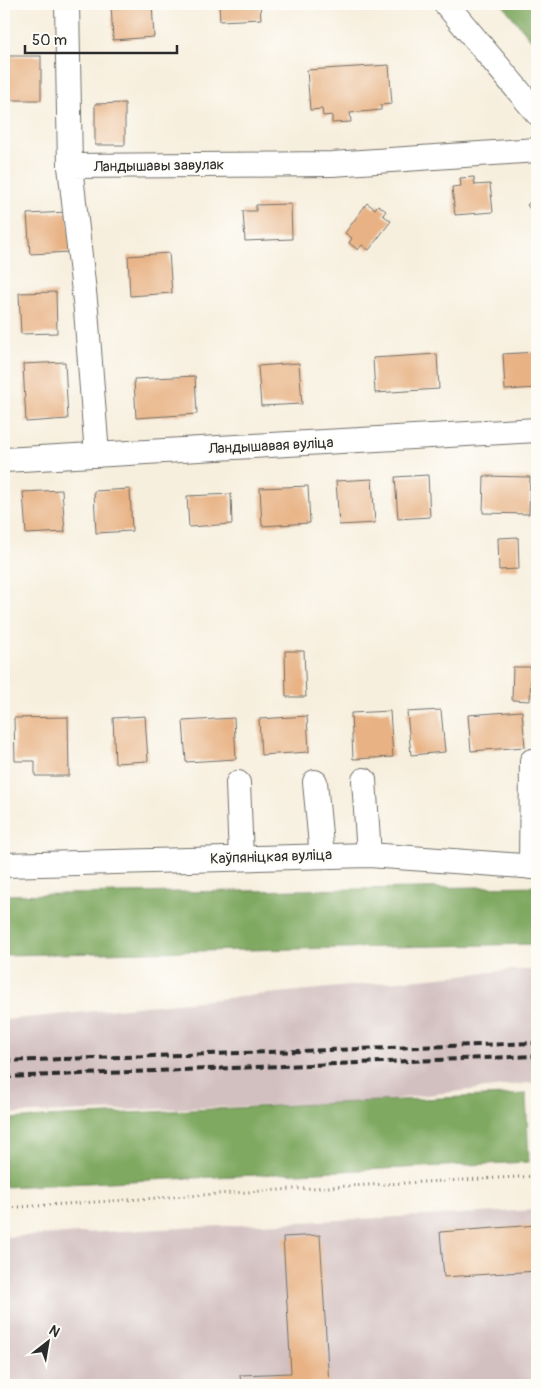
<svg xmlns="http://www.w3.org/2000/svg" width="541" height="1389" font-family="Pangolin,sans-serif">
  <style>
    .industrial { fill: #d2bfbf }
    .forest { fill: #7fa961; stroke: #556a46 }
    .building { fill: #e8b284 }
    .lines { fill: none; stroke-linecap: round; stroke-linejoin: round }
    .minor-casing { stroke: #72706a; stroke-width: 26 }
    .path { stroke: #72706a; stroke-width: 3; stroke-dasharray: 1 4; stroke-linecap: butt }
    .minor { stroke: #fff; stroke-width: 24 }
    .rail { stroke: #2b2b2b; stroke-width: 4; stroke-dasharray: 8 4; stroke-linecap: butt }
    .labels { text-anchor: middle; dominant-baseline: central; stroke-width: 4.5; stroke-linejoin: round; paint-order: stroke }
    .street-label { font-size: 15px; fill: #2b2b2b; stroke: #fdfcf7 }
  </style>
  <rect width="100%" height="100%" fill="#fdfcf7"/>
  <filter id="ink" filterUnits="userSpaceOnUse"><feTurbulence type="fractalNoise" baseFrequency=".02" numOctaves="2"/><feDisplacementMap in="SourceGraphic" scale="10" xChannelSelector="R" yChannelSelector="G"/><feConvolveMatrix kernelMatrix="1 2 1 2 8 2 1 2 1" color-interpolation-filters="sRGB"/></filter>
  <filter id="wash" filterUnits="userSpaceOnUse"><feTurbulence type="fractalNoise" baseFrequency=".0096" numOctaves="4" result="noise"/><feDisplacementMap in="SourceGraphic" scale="20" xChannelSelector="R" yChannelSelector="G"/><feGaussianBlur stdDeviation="1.12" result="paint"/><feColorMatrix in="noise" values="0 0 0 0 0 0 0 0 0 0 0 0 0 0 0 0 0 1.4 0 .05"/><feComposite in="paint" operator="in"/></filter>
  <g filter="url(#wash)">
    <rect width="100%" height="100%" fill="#f7efde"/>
    <g class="industrial">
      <path d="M511 970H537V1082L368 1102 4 1114V1020Z"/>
      <path d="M537 1210V1385H4V1237Z"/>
    </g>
    <g class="forest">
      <path d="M502 4H537V47Z"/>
      <path d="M537 886V944L4 955V895Z"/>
      <path d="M526 1094 529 1162 4 1187V1119Z"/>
    </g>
    <g id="blocks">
      <g class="building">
        <path d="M111 4H152L154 37 113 40Z"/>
        <path d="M219 4H260L261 19 220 21Z"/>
        <rect x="4" y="56" width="37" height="44"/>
        <path d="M389 65 392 104 381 105V110L350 113 351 122 332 123V115L323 116 322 109 310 110 307 70Z"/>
        <path d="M125 103V145H95V104Z"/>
        <path d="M474 177 475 185 490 184 493 212 455 215 452 187 461 186 460 178Z"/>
        <path d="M537 197V218L527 205Z"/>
        <path d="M367 203 375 209 378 205 386 211 383 215 391 221 369 250 362 245 358 250 349 243 352 238 345 233Z"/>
        <path d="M291 204 292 239 245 241 243 211H256V205Z"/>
        <path d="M68 212 71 252 30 254 27 214Z"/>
        <path d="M169 253 172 293 130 296 128 256Z"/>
        <path d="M56 292 57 333 21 334 19 293Z"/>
        <path d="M537 352V388L505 390 503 354Z"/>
        <path d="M437 354 439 389 375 393 373 358Z"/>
        <path d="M65 362 68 419 26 422 23 364Z"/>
        <path d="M299 363 302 404 261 406 258 366Z"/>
        <path d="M195 376 197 414 136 418 134 379Z"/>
        <path d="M428 475 430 517 398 519 395 477Z"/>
        <path d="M484 476 530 477 529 514 483 513Z"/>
        <path d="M372 479 375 523 339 525 336 481Z"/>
        <path d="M308 486 310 523 262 526 260 488Z"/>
        <path d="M130 489 132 531 96 533 94 491Z"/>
        <path d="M62 490 65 532 26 534 23 492Z"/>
        <path d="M231 494 232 524 189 527 187 496Z"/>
        <path d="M518 537 519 569 499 570 498 538Z"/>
        <path d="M285 651H304L306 697H286Z"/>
        <path d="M513 667H531L530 701 512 700Z"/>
        <path d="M441 710 445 752 411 755 407 712Z"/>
        <path d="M390 711 393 757 353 759 351 713Z"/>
        <path d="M522 711 525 747 471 751 468 715Z"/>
        <path d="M145 716 148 761 115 763 113 718Z"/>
        <path d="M307 716 309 752 261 755 259 719Z"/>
        <path d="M68 717 69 776H35V761H15L14 718Z"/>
        <path d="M234 718 236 759 186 762 183 721Z"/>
        <path d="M537 1225V1271L444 1277 440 1232Z"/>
        <path d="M320 1235 329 1385H241L240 1375 291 1373 283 1237Z"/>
      </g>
    </g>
  </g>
  <g filter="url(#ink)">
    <use href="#blocks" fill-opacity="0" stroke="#72706a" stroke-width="1"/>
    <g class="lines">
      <g class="minor-casing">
        <g id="minor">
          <path d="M67 4 70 166"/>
          <path d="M446 4 537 113"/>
          <path d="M97 455 86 310 70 166 332 164 537 150"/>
          <path d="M4 460 537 430"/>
          <path d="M364 780 369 855"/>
          <path d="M315 782 322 856"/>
          <path d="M238 783 241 858"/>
          <path d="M4 865 369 855 537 867"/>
          <path d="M531 867 532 761"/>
        </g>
      </g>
      <path class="path" d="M4 1208 293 1189 537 1176"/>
      <use href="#minor" class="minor"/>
      <g class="rail">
        <path d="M4 1061 537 1043"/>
        <path d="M4 1077 537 1056"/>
      </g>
    </g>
  </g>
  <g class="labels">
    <g class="street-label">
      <text transform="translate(159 166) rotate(-1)">Ландышавы завулак</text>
      <text transform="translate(271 446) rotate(-3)">Ландышавая вуліца</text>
      <text transform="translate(271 857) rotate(-2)">Каўпяніцкая вуліца</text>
    </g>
  </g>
  <rect width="541" height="1389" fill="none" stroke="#fdfcf7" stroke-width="20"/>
  <g transform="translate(48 1342) rotate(31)" stroke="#fdfcf7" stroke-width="4" paint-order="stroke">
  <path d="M0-4L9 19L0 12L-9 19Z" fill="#2b2b2b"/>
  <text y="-8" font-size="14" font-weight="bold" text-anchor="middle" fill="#2b2b2b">N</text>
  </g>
  <path d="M25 45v8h152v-8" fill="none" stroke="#2b2b2b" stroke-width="2.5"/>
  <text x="32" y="45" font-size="15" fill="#2b2b2b" stroke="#fdfcf7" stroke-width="4" paint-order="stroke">50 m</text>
</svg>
